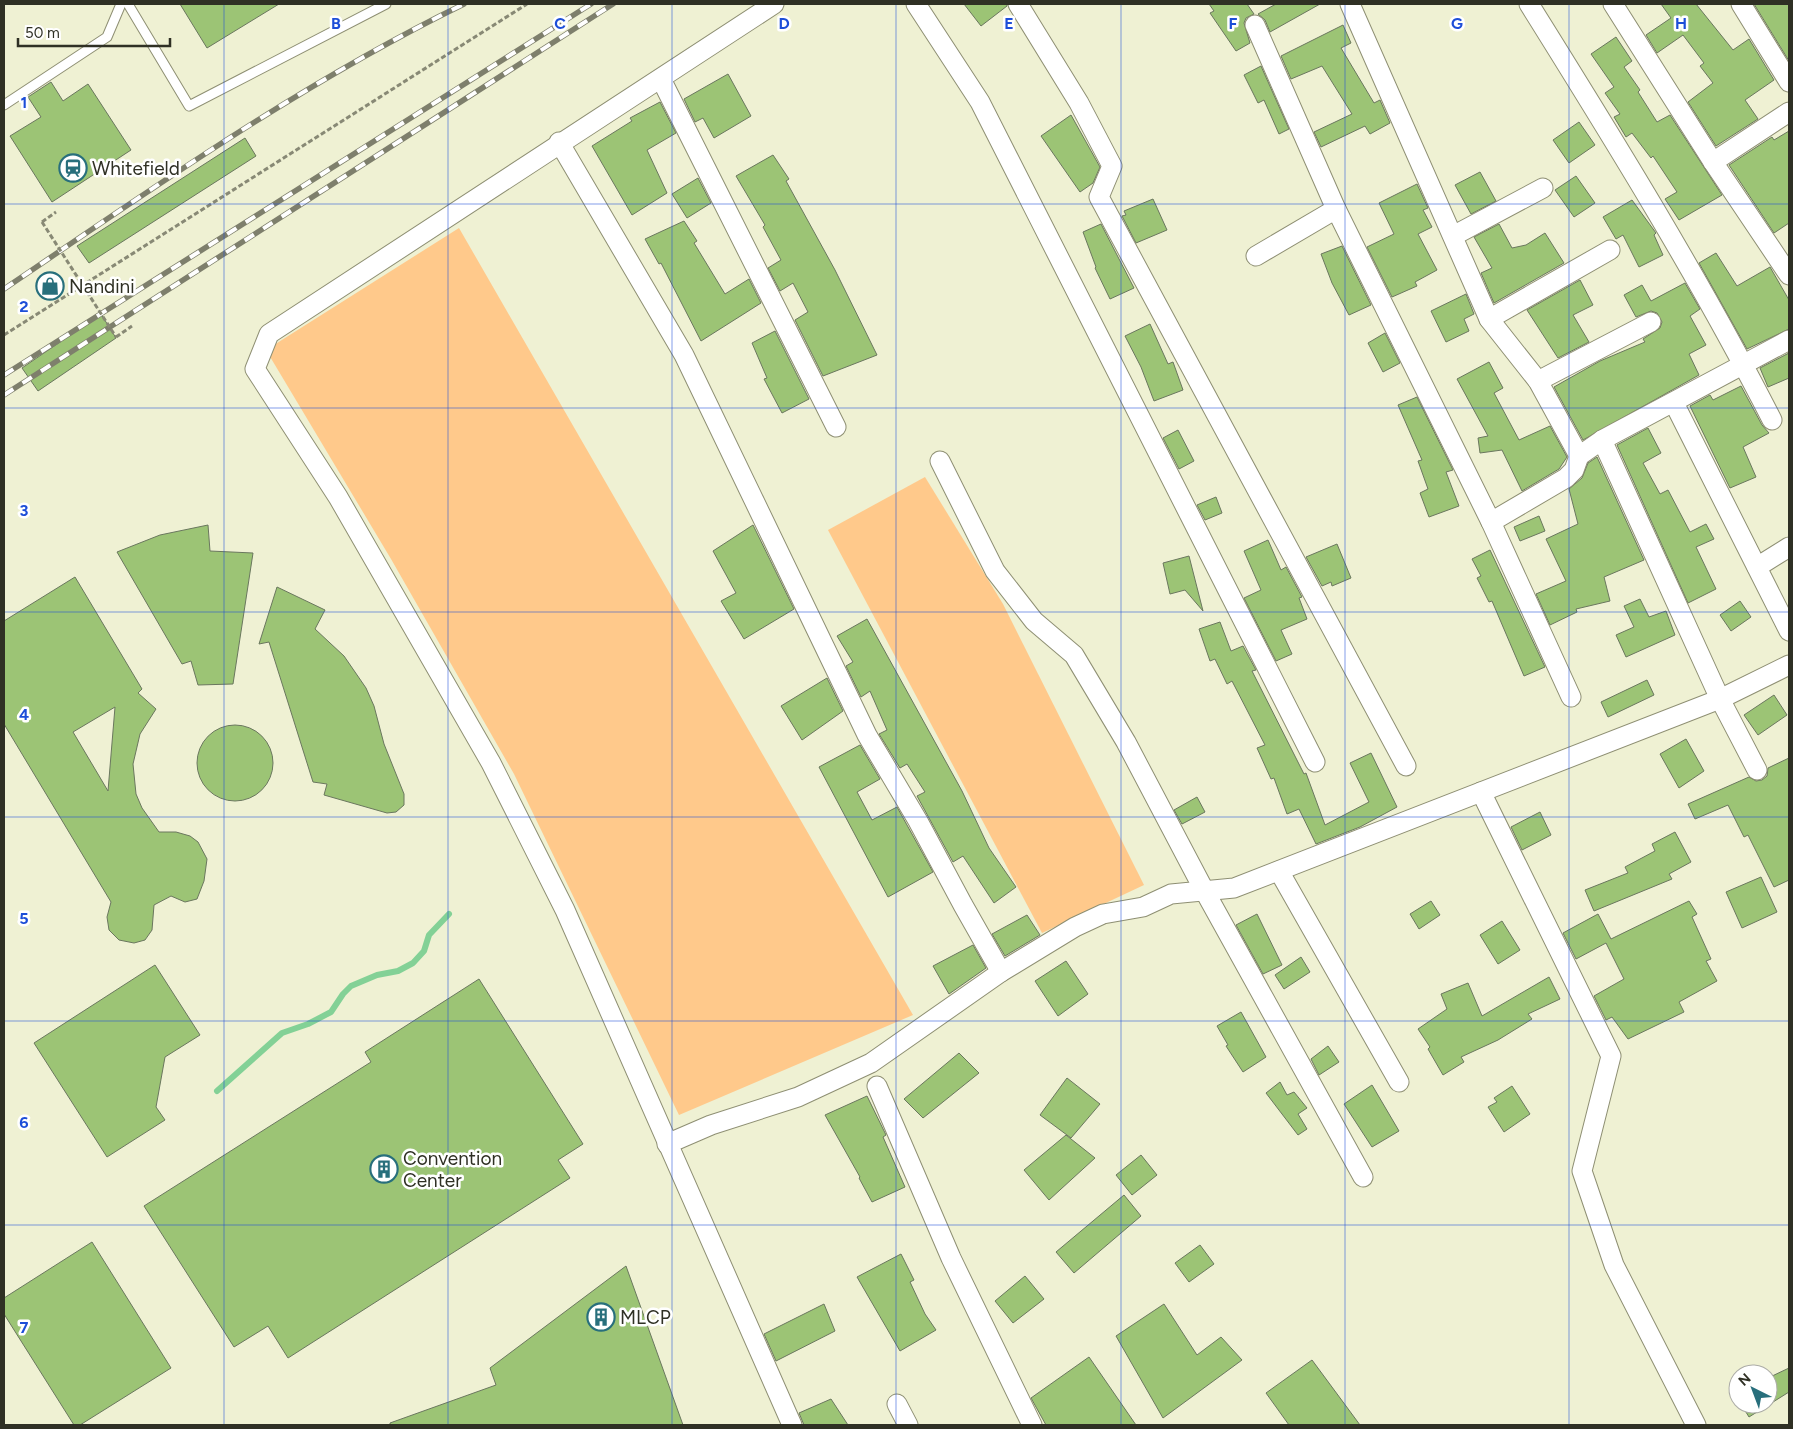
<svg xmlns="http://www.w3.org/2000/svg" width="1793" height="1429" font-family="Figtree,sans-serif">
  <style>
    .green { fill: #ffc98b }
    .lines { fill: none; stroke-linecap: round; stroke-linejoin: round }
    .stream { stroke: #83d196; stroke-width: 6 }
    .building { fill: #9cc475; stroke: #6a775e; fill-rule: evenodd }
    .service-casing { stroke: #8e8f73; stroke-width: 11 }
    .minor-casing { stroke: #8e8f73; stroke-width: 21 }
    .path { stroke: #888975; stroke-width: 3; stroke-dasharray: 5 2.5; stroke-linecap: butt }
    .service { stroke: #fff; stroke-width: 9 }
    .minor { stroke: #fff; stroke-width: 19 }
    .rail-casing { stroke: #7e7f6c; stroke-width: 5.5 }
    .rail { stroke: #fff; stroke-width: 4; stroke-dasharray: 11; stroke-linecap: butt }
    .path-bridge { stroke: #888975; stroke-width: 3; stroke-dasharray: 5 2.5; stroke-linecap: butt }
    .grid { fill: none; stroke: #1d4ed8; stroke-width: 1; stroke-opacity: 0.55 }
    .labels { text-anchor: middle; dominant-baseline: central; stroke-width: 5; stroke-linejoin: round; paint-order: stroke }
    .poi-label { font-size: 19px; fill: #2f3024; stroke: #fff; text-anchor: start }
    .grid-label { font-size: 16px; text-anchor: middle; font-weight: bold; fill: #1d4ed8; stroke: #fff; stroke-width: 5; stroke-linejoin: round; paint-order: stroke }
  </style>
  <rect width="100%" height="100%" fill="#eff1d3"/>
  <g class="green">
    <path d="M459 228 913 1015 679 1115 514 774 391 559 266 350Z"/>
    <path d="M925 477 1003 604 1144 885 1042 933 828 530Z"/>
  </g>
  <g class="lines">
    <path class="stream" d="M217 1091 282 1033 308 1024 331 1012 343 994 351 986 377 975 398 971 413 963 424 951 429 935 449 914"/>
  </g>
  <g class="building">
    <path d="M180 4H279L207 48Z"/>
    <path d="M964 4H1007V6L981 26Z"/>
    <path d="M1209 4H1247L1254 14 1246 18 1244 23 1250 43 1236 51 1210 13 1214 11Z"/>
    <path d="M1276 4H1320L1270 32 1265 20 1258 14Z"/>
    <path d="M1661 4H1696L1733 50 1749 39 1774 80 1745 100 1758 119 1716 146 1688 102 1713 83 1700 66 1704 63 1683 35 1657 53 1646 35 1671 18Z"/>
    <path d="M1754 4H1789V61Z"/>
    <path d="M1343 25 1351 43 1341 48 1374 103 1380 100 1390 123 1370 134 1365 126 1321 147 1314 132 1352 114 1322 66 1291 79 1281 56Z"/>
    <path d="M1616 37 1632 61 1624 67 1640 90 1638 92 1657 122 1670 115 1722 195 1679 220 1665 199 1677 192 1653 156 1651 158 1632 133 1626 137 1614 117 1620 114 1605 93 1614 87 1591 54Z"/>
    <path d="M1261 66 1289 129 1279 134 1264 100 1258 103 1244 75Z"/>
    <path d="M728 74 751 116 714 138 703 118 695 122 684 99Z"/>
    <path d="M51 82 63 101 88 84 131 150 52 202 10 136 41 117 28 97Z"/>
    <path d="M660 102 676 133 647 150 667 193 632 215 592 146 632 121 630 118Z"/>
    <path d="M1071 115 1100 167 1093 183 1080 192 1041 136Z"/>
    <path d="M1579 122 1595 145 1569 163 1553 140Z"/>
    <path d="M1789 131V223L1774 233 1729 165 1772 137 1774 140Z"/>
    <path d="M245 138 256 156 89 263 77 246Z"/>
    <path d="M773 155 789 179 786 181 835 270 877 355 823 376 795 320 808 312 793 283 780 291 768 268 781 260 763 227 765 225 736 176Z"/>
    <path d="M1480 172 1496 201 1471 214 1455 185Z"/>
    <path d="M1576 176 1595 203 1574 217 1555 190Z"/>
    <path d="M698 178 711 203 687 218 672 194Z"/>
    <path d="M1417 184 1428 208 1423 210 1432 227 1418 234 1437 270 1415 282 1417 286 1392 297 1367 247 1394 234 1379 203Z"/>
    <path d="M1153 199 1167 230 1136 243 1122 216 1126 215 1124 211Z"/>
    <path d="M1632 200 1656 233 1654 235 1663 255 1639 267 1623 235 1616 239 1603 217Z"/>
    <path d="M684 221 697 241 694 243 725 294 749 279 761 303 701 341 661 263 659 264 645 239Z"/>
    <path d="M1101 224 1134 288 1110 299 1095 268 1096 267 1083 232Z"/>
    <path d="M1499 224 1512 248 1526 245 1545 233 1564 263 1494 303 1481 273 1492 268 1474 237Z"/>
    <path d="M1342 246 1371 305 1349 315 1332 283 1321 254Z"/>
    <path d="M1716 253 1737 286 1770 267 1789 300V329L1747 349 1699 263Z"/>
    <path d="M1580 280 1593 305 1573 315 1589 342 1558 358 1527 310Z"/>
    <path d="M1685 283 1700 309 1690 316 1706 345 1689 354 1699 375 1583 440 1554 387 1600 361 1645 342 1643 339 1660 328 1662 322 1657 313 1651 311 1636 317 1624 295 1642 285 1651 301Z"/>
    <path d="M1466 294 1474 314 1464 319 1469 331 1446 342 1431 311Z"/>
    <path d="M101 314 116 338 38 391 22 368Z"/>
    <path d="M1150 324 1168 364 1173 362 1183 390 1154 401 1141 367 1125 336Z"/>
    <path d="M775 331 809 399 782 413 764 379 767 378 752 343Z"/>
    <path d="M1385 333 1400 363 1383 372 1368 343Z"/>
    <path d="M1789 353V378L1768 387 1760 368Z"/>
    <path d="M1489 362 1503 388 1494 393 1519 440 1550 426 1567 457 1559 469 1522 491 1502 450 1480 453 1478 438 1488 436 1457 379Z"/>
    <path d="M1741 386 1762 425 1769 433 1743 447 1756 477 1730 488 1690 406 1710 395 1713 400Z"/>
    <path d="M1417 397 1453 470 1446 472 1459 506 1429 517 1420 493 1428 489 1418 461 1422 460 1398 405Z"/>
    <path d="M1648 428 1661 453 1643 463 1660 494 1668 490 1690 532 1706 524 1714 539 1696 547 1716 589 1688 603 1617 445Z"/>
    <path d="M1178 430 1194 461 1179 469 1163 438Z"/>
    <path d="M1597 457 1644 560 1604 577 1610 601 1576 609 1577 612 1550 625 1536 594 1566 581 1546 539 1578 524 1569 489 1582 478 1588 463Z"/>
    <path d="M1216 497 1222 513 1205 520 1197 505Z"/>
    <path d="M1539 516 1545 531 1520 541 1514 527Z"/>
    <path d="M208 525 210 551 253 553 233 684 198 685 191 661 182 664 117 552 160 535Z"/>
    <path d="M753 525 794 609 744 639 721 601 736 593 713 551Z"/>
    <path d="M1268 540 1281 570 1286 567 1302 597 1299 598 1307 619 1281 630 1292 654 1276 661 1244 598 1261 590 1244 551Z"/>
    <path d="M1337 544 1351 578 1332 586 1331 582 1322 586 1306 557Z"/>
    <path d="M1490 550 1545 667 1524 676 1492 601 1489 602 1477 578 1481 576 1472 559Z"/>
    <path d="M1189 556 1203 611 1185 590 1170 594 1163 563Z"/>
    <path d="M75 577 142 689 138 693 156 709 140 734 133 764 136 794 142 808 159 832H176L190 836 198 842 207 859 204 881 197 899 185 902 171 896 154 905 152 930 145 940 134 943 119 940 109 930 107 917 111 902 4 724V621ZM115 707 108 791 73 732Z"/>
    <path d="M277 587 325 610 315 629 344 656 366 688 374 706 384 744 404 794V805L396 812 387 813 324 795 327 784 313 782 269 642 259 644Z"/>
    <path d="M1640 599 1649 617 1666 611 1675 635 1626 657 1616 635 1634 627 1624 606Z"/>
    <path d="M1740 601 1751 617 1731 631 1720 615Z"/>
    <path d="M867 619 962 791 989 848 1016 887 994 903 963 856 953 862 917 796 925 792 907 764 900 768 879 734 887 730 870 691 861 697 846 666 853 662 837 636Z"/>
    <path d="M1220 622 1231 651 1243 646 1256 670 1252 671 1304 774 1306 773 1325 825 1369 802 1350 763 1371 753 1397 807 1360 827 1316 844 1299 809 1287 814 1274 778 1271 779 1257 748 1265 745 1232 681 1227 684 1215 659 1210 661 1199 629Z"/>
    <path d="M827 678 843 711 802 740 781 706Z"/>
    <path d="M1647 680 1654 695 1608 717 1601 702Z"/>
    <path d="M1774 695 1787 715 1758 735 1744 715Z"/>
    <circle cx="235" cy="763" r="38"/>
    <path d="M1686 739 1704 771 1679 788 1660 754Z"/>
    <path d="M860 745 880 779 857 792 872 820 897 807 933 872 888 897 819 767Z"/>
    <path d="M1789 758V880L1774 887 1748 835 1744 837 1728 805 1695 819 1688 804 1749 777 1756 781 1762 780 1767 776 1768 768Z"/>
    <path d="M1197 797 1205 812 1182 824 1174 810Z"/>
    <path d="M1540 812 1551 835 1522 850 1511 827Z"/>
    <path d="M1675 832 1691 862 1669 874 1672 879 1594 911 1585 890 1628 873 1625 867 1655 851 1652 844Z"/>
    <path d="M1761 877 1777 912 1742 928 1726 892Z"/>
    <path d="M1431 901 1440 915 1419 929 1410 914Z"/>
    <path d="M1689 901 1697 914 1692 917 1711 959 1706 961 1717 981 1679 1002 1684 1012 1628 1039 1612 1017 1606 1020 1594 996 1624 979 1606 943 1576 959 1563 933 1598 914 1611 939Z"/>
    <path d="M1257 914 1282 965 1263 974 1236 925Z"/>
    <path d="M1027 915 1040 935 1005 956 992 934Z"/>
    <path d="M1502 921 1520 950 1498 964 1480 935Z"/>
    <path d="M973 945 986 968 949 994 933 966Z"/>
    <path d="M1301 957 1310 972 1284 989 1275 975Z"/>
    <path d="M1066 961 1088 994 1058 1016 1035 981Z"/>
    <path d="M155 965 200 1035 165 1057 156 1107 165 1120 107 1157 34 1043Z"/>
    <path d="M1549 977 1560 999 1528 1014 1532 1019 1498 1040 1461 1057 1464 1062 1443 1075 1428 1049 1430 1047 1418 1029 1447 1009 1441 994 1468 983 1482 1016Z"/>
    <path d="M479 979 583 1144 558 1160 570 1178 288 1358 268 1326 234 1347 144 1206 371 1062 365 1052Z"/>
    <path d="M1241 1012 1266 1057 1243 1072 1226 1046 1228 1045 1217 1026Z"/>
    <path d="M1328 1046 1339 1062 1319 1075 1311 1059Z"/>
    <path d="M959 1053 979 1073 923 1118 904 1099Z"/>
    <path d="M1067 1078 1100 1104 1071 1138 1040 1115Z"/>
    <path d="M1280 1082 1287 1095 1294 1092 1307 1108 1298 1114 1307 1129 1298 1135 1266 1093Z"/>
    <path d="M1372 1085 1399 1131 1372 1147 1344 1104Z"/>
    <path d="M1512 1086 1530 1114 1504 1132 1488 1107 1497 1102 1494 1098Z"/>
    <path d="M867 1096 886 1135 883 1137 905 1187 872 1202 859 1178 860 1177 825 1115Z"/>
    <path d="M1066 1135 1095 1158 1049 1200 1024 1170Z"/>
    <path d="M1141 1155 1157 1175 1132 1195 1116 1175Z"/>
    <path d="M1124 1195 1141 1216 1074 1273 1056 1252Z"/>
    <path d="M92 1242 171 1368 80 1425H74L4 1314V1298Z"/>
    <path d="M1200 1245 1214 1264 1189 1282 1175 1263Z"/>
    <path d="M901 1254 914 1280 910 1282 925 1314 936 1330 900 1351 857 1277Z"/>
    <path d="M626 1266 683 1425H390V1423L496 1385 490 1368Z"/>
    <path d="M1025 1276 1044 1299 1013 1323 995 1301Z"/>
    <path d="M824 1304 835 1331 776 1361 764 1334Z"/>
    <path d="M1164 1304 1197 1355 1221 1337 1242 1360 1163 1418 1116 1336Z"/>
    <path d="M1089 1357 1136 1425H1046L1031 1398Z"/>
    <path d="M1312 1360 1360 1425H1289L1266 1393Z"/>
    <path d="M1789 1368V1392L1749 1417 1741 1404H1768V1378Z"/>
    <path d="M831 1399 848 1425H804L799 1413Z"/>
  </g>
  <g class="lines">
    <g class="service-casing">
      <g id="service">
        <path d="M128 4 189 106 386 4"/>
        <path d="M4 105 107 37 121 4"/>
      </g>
    </g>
    <g class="minor-casing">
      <g id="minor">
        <path d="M774 4 269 334 255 369 338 497 491 763 565 910 792 1425"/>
        <path d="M916 4 980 102 1315 762"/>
        <path d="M1018 4 1079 103 1112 166 1099 197 1406 766"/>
        <path d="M1350 4 1489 319 1538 381 1579 456 1602 440 1789 340"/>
        <path d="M1529 4C1614 140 1699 277 1772 420"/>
        <path d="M1613 4 1713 162 1789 275"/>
        <path d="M1741 4 1789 82"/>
        <path d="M1255 25 1336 209 1491 522 1571 697"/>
        <path d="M661 79 836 427"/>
        <path d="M559 142 684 355 867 735 918 821 963 905 1001 972"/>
        <path d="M1713 162 1789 112"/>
        <path d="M1453 236 1543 188"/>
        <path d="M1256 256 1336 209"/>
        <path d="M1489 319 1610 250"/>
        <path d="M1538 381 1651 322"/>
        <path d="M1674 403 1789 631"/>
        <path d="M1602 440 1720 699 1757 770"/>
        <path d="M940 461 995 571 1034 621 1074 655 1126 742 1204 890 1363 1177"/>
        <path d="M1491 522 1566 478 1574 470 1579 456"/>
        <path d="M1757 567 1789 547"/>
        <path d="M1481 792 1611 1056 1582 1171 1614 1265 1696 1425"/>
        <path d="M1279 871 1399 1082"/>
        <path d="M877 1086 951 1258 1032 1425"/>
        <path d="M667 1144 711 1125 798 1097 871 1063 1001 972 1075 927 1103 914 1143 907 1171 894 1234 888 1720 699 1789 665"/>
        <path d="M897 1404 908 1425"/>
      </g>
    </g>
    <g class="path">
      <path d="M42 222 56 212"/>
      <path d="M89 295 106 284"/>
      <path d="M4 335 527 4"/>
      <path d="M116 337 132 326"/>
    </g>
    <use href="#service" class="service"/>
    <use href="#minor" class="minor"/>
    <g class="rail-casing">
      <g id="rail">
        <path d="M4 289C153 188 302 83 464 4"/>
        <path d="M4 375 591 4"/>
        <path d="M4 395 613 4"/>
      </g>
    </g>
    <use href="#rail" class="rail"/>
    <path class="path-bridge" d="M42 222 116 337"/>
  </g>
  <path class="grid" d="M224 4V1425M448 4V1425M672 4V1425M896 4V1425M1121 4V1425M1345 4V1425M1569 4V1425M4 204H1789M4 408H1789M4 612H1789M4 817H1789M4 1021H1789M4 1225H1789"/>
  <defs>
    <g id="station-ring" transform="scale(1.4375)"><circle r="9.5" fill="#fff" stroke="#286f7c" stroke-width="1.5"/><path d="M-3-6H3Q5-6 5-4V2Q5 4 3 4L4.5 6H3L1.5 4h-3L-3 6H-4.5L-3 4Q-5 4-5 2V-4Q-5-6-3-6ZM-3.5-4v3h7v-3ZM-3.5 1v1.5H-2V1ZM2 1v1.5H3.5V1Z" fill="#286f7c"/></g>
    <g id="shop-ring" transform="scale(1.4375)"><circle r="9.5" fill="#fff" stroke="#286f7c" stroke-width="1.5"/><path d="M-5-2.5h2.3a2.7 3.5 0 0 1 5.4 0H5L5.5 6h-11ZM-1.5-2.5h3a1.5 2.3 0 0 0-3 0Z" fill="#286f7c"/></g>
    <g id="building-ring" transform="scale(1.4375)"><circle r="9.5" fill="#fff" stroke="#286f7c" stroke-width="1.5"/><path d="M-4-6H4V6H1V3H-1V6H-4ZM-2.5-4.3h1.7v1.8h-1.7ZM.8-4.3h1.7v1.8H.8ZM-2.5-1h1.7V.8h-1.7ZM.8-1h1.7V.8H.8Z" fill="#286f7c"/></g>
  </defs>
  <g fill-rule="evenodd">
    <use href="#station-ring" x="73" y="168"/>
    <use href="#shop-ring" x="50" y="286"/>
    <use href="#building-ring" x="384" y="1169"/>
    <use href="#building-ring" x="601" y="1317"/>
  </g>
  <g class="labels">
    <g class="poi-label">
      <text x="92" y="168">Whitefield</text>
      <text x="69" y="286">Nandini</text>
      <text x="403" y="1158">Convention<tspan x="403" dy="22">Center</tspan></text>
      <text x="620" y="1317">MLCP</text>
    </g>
  </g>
  <g class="grid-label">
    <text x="336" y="29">B</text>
    <text x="560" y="29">C</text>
    <text x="784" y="29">D</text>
    <text x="1009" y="29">E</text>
    <text x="1233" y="29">F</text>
    <text x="1457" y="29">G</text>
    <text x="1681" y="29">H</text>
    <text x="24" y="108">1</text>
    <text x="24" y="312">2</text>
    <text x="24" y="516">3</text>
    <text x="24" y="720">4</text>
    <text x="24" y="924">5</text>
    <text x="24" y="1128">6</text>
    <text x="24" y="1333">7</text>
  </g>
  <rect width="1793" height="1429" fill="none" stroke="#2f3024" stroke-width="10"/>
  <g transform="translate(1753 1389) rotate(318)"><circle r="24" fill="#ffffff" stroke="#acaca7"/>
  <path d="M0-4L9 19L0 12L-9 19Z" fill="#286f7c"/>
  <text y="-8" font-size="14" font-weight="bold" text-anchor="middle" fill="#2f3024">N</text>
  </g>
  <path d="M18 38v8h152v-8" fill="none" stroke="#2f3024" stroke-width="2.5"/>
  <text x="25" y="38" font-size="15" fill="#2f3024" stroke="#ffffff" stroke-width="4" paint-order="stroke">50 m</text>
</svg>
